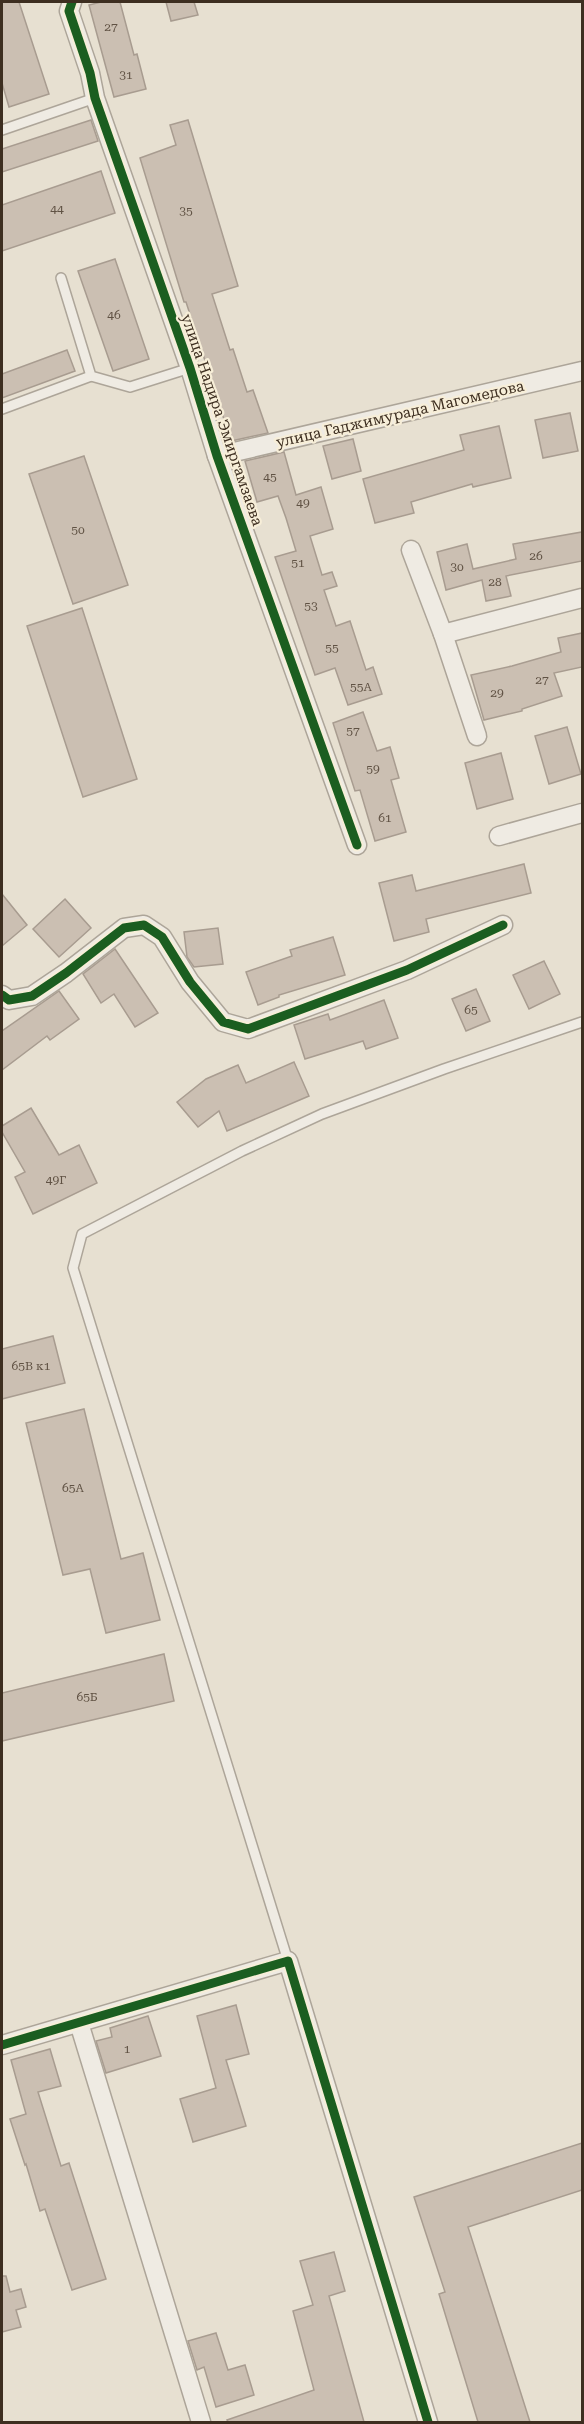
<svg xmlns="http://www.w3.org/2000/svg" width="584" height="2424" font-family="'Roboto Serif',serif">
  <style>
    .building { fill: #cbbfb2; stroke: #a89c90; stroke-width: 1.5 }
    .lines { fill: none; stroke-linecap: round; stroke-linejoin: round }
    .service-casing { stroke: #ada599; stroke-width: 12 }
    .minor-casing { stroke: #ada599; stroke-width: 21 }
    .service { stroke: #efebe3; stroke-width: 9 }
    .minor { stroke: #efebe3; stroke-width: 18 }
    .cycleway-casing { stroke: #f7eed8; stroke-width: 13 }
    .cycleway { stroke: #1b5e20; stroke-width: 9 }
    .labels { text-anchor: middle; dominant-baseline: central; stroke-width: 4.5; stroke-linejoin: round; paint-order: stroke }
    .number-label { font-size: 12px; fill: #605244 }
    .street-label { font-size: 15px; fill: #3d2e20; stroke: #f7eed8 }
  </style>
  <rect width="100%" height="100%" fill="#e7e0d1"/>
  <g class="building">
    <path d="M2 2H19L49 94 9 107 2 83Z"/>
    <path d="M101 2H120L134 55 137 54 146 89 114 97 89 5Z"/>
    <path d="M166 2H194L198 15 171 21Z"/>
    <path d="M91 120 98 141 2 172V149Z"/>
    <path d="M188 120 238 286 212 294 230 350 233 349 247 392 253 390 268 433 231 441 186 302H184L140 158 176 145 170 125Z"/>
    <path d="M101 171 115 213 2 251V205Z"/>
    <path d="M115 259 149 359 113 371 78 271Z"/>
    <path d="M67 350 75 371 2 398V374Z"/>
    <path d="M570 413 578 451 543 458 535 420Z"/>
    <path d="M499 426 511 478 473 487 472 484 411 502 414 513 375 523 363 479 464 450 460 435Z"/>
    <path d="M353 439 361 471 332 479 323 446Z"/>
    <path d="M284 452 296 495 321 487 333 529 310 536 322 575 332 572 337 586 324 590 336 626 350 621 366 670 373 667 382 694 348 705 335 668 315 675 275 557 296 551 286 518 278 496 257 502 245 461Z"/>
    <path d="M84 456 128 585 73 604 29 474Z"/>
    <path d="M582 532V561L506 576 511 596 486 601 482 580 446 590 437 552 467 544 473 569 516 559 513 544Z"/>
    <path d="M82 608 137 779 83 797 27 626Z"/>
    <path d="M582 633V667L554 673 562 696 522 709V711L484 720 471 675 512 666 561 652 558 638Z"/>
    <path d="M363 712 377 751 390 747 399 778 391 780 406 832 375 841 360 790 355 791 333 723Z"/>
    <path d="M567 727 581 774 549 784 535 736Z"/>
    <path d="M501 753 513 799 477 809 465 763Z"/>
    <path d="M524 864 531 893 426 919 429 932 394 941 379 883 412 875 416 891Z"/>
    <path d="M2 894 27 925 2 946Z"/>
    <path d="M65 899 91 928 59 957 33 929Z"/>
    <path d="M218 928 223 964 194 967 187 957 184 932Z"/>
    <path d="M333 937 345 975 279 995V997L258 1005 246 972 292 956 290 950Z"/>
    <path d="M115 949 158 1013 135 1027 114 994 101 1003 83 974Z"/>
    <path d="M544 961 560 994 529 1009 513 975Z"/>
    <path d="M476 989 490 1021 466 1031 452 999Z"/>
    <path d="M59 991 79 1019 50 1040 47 1036 2 1070V1031Z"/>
    <path d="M384 1000 398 1038 366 1049 363 1041 305 1059 294 1025 328 1014 330 1020Z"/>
    <path d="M294 1062 309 1096 227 1131 219 1111 198 1127 177 1102 206 1079 238 1065 246 1083Z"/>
    <path d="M31 1108 59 1155 79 1145 97 1183 33 1214 15 1177 25 1172 2 1132V1126Z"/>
    <path d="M53 1336 65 1383 2 1399V1349Z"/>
    <path d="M84 1409 121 1559 143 1553 160 1620 106 1633 90 1569 63 1575 26 1423Z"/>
    <path d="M164 1654 174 1701 2 1741V1693Z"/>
    <path d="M236 2005 249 2054 226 2060 246 2126 193 2142 180 2099 216 2088 197 2016Z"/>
    <path d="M148 2016 161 2056 106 2073 96 2041 112 2037 110 2028Z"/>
    <path d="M50 2049 61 2086 38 2092 61 2166 69 2163 106 2279 72 2290 45 2209 40 2211 26 2164 25 2165 10 2119 26 2114 11 2060Z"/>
    <path d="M582 2143V2190L468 2227 530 2422H478L439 2294 445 2292 414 2197Z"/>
    <path d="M334 2252 345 2291 329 2296 364 2422H228L227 2420 314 2390 293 2311 313 2305 300 2261Z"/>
    <path d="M2 2276H6L10 2292 21 2289 26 2307 16 2310 21 2327 2 2332Z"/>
    <path d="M216 2333 228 2370 245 2365 254 2395 216 2407 204 2367 197 2370 188 2341Z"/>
  </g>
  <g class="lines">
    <g class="service-casing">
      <g id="service">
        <path d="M2 130 95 98"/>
        <path d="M61 278 91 376 130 387 190 368"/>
        <path d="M2 409 91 376"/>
        <path d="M288 1961 73 1268 82 1234 242 1151 322 1114 444 1069 582 1022"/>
      </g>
    </g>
    <g class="minor-casing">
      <g id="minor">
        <path d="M72 2 69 11 90 73 95 98 190 368 217 456 357 845"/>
        <path d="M217 456 582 371"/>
        <path d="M411 550 443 634 477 736"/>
        <path d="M443 634 582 598"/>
        <path d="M499 836 582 813"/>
        <path d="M2 995 9 1000 32 996 66 973 124 928 144 925 162 937 190 982 223 1022 248 1029 407 970 503 925"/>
        <path d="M79 2023 201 2422"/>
        <path d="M2 2045 288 1961 428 2422"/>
      </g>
    </g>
    <use href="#service" class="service"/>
    <use href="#minor" class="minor"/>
    <g class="cycleway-casing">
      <g id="cycleway">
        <path d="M72 2 69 11 90 73 95 98 190 368 217 456 357 845"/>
        <path d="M2 995 9 1000 32 996 66 973 124 928 144 925 162 937 190 982 223 1022 248 1029 407 970 503 925"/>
        <path d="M2 2045 288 1961 428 2422"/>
      </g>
    </g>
    <use href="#cycleway" class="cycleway"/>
  </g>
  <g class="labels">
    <g class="number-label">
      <text x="111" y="27">27</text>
      <text x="126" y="75">31</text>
      <text x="57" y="209">44</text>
      <text x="186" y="211">35</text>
      <text x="114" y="315">46</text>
      <text x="270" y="477">45</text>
      <text x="303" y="503">49</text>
      <text x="78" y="530">50</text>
      <text x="536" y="556">26</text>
      <text x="298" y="563">51</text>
      <text x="457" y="567">30</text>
      <text x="495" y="582">28</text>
      <text x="311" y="606">53</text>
      <text x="332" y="648">55</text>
      <text x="542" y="680">27</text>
      <text x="361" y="687">55А</text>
      <text x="497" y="693">29</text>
      <text x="353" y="731">57</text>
      <text x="373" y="769">59</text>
      <text x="385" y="818">61</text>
      <text x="471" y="1010">65</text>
      <text x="56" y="1180">49Г</text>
      <text x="31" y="1366">65В к1</text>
      <text x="73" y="1488">65А</text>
      <text x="87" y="1697">65Б</text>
      <text x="127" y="2049">1</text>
    </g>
    <g class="street-label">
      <text transform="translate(400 414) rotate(-13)">улица Гаджимурада Магомедова</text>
      <text transform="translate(222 420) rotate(71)">улица Надира Эмиргамзаева</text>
    </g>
  </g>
  <rect width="584" height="2424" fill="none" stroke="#3d2e20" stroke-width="6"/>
</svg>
